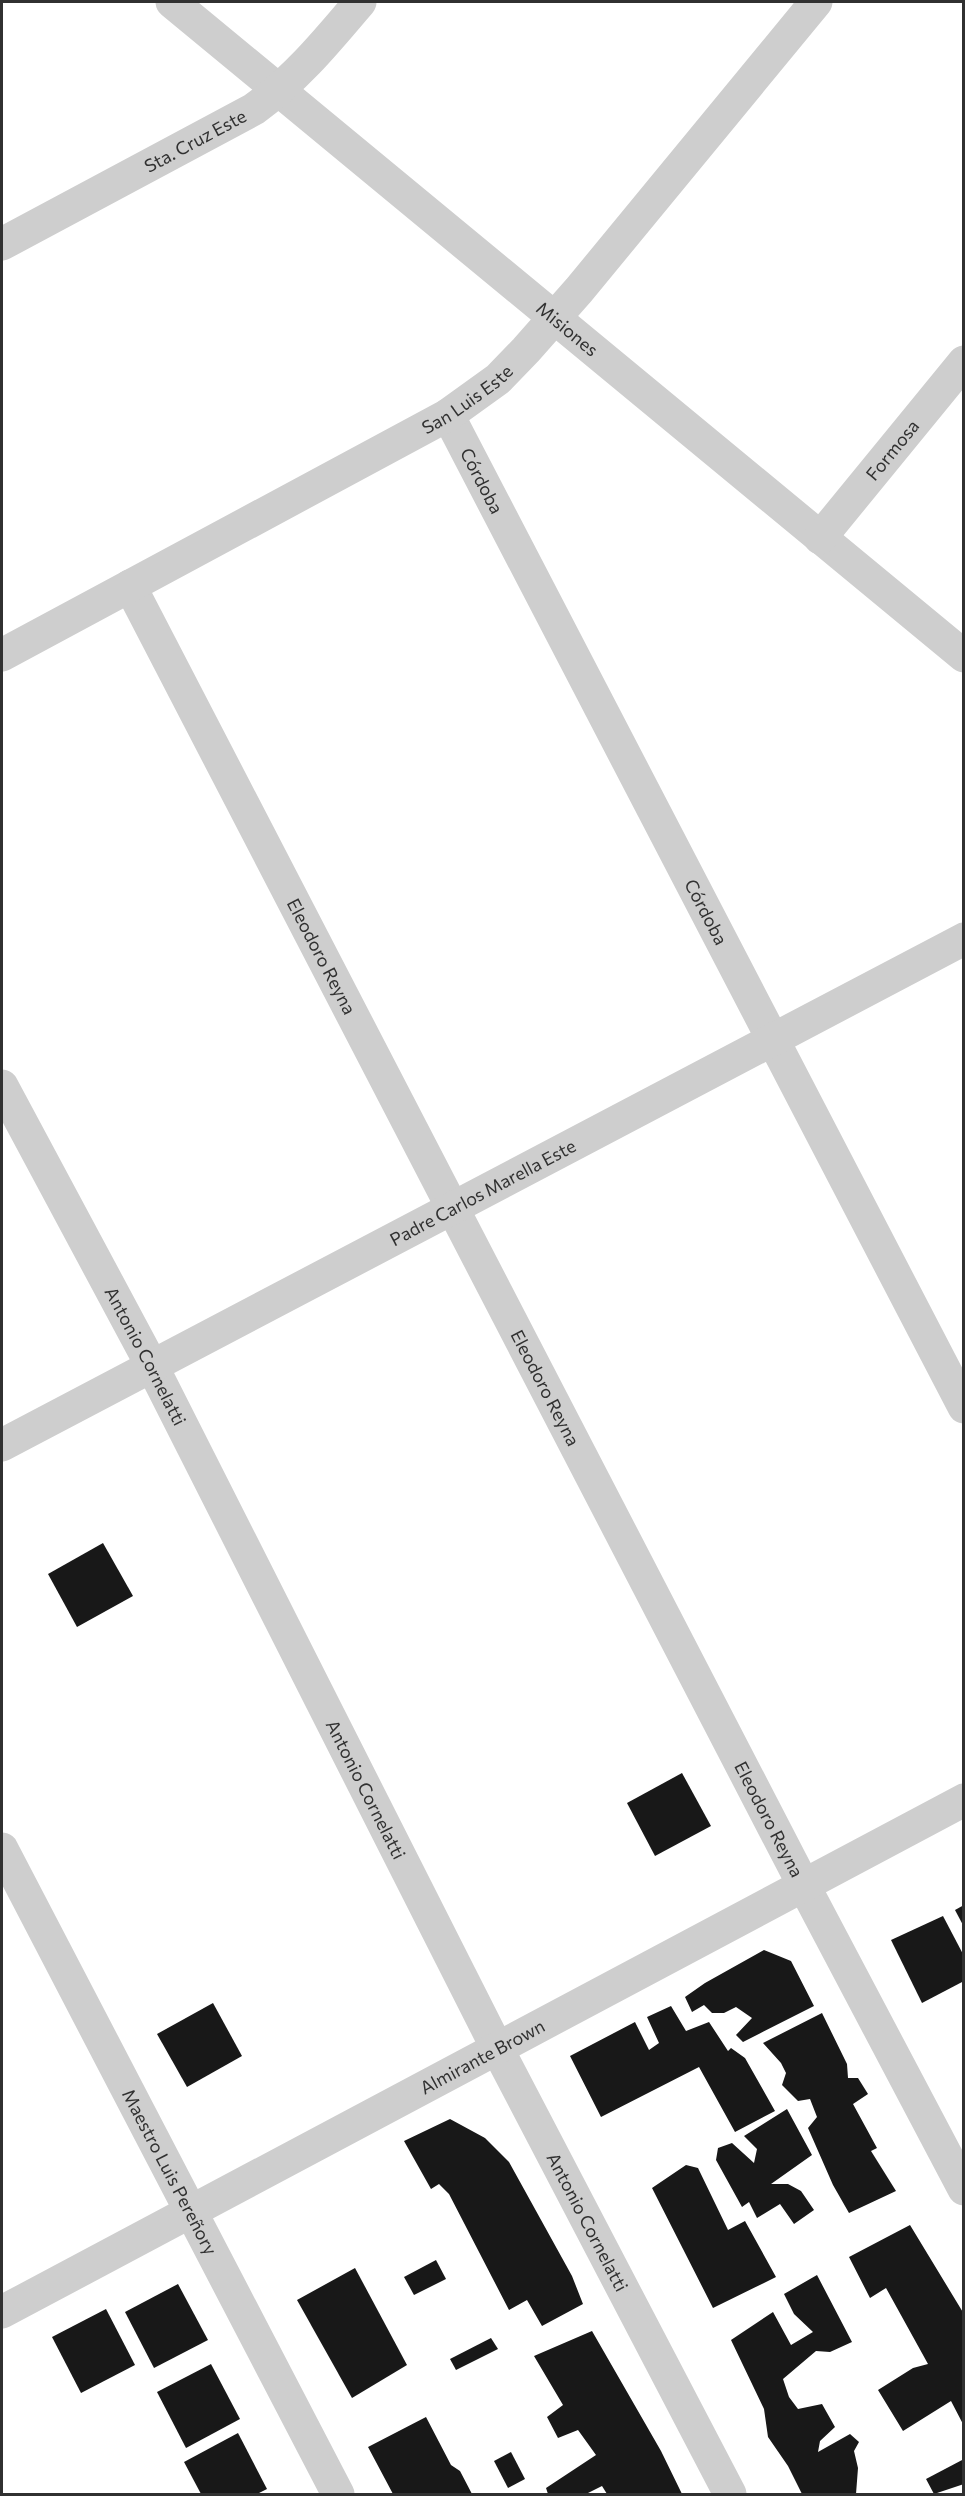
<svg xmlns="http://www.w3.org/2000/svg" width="965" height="2496" font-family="Commissioner,sans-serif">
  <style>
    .building { fill: #181818 }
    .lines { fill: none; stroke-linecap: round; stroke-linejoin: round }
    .minor { stroke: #cecece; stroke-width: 33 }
    .labels { text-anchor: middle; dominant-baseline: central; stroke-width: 6; stroke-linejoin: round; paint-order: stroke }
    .street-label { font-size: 18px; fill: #313131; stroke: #fff }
  </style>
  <rect width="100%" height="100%" fill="#fff"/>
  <g class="building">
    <path d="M103 1543 133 1596 77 1627 48 1574Z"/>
    <path d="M682 1773 711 1826 655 1856 627 1803Z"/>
    <path d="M964 1905V1927L955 1910Z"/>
    <path d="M943 1916 964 1956V1981L922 2003 891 1940Z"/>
    <path d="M764 1950 791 1961 814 2006 743 2042 736 2035 752 2018 736 2007 724 2013H712L704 2005 692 2012 685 1997 705 1983Z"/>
    <path d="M213 2003 242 2056 187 2087 157 2034Z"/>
    <path d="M671 2006 686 2031 709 2022 728 2051 731 2048 745 2058 775 2111 735 2132 699 2067 601 2117 570 2056 635 2022 649 2050 659 2043 647 2017Z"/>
    <path d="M822 2013 847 2064 848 2078H858L868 2094 853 2104 877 2148 871 2151 896 2191 849 2213 833 2185 808 2128 817 2117 810 2099 798 2101 782 2085 786 2073 781 2063 763 2043Z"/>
    <path d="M787 2109 812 2155 771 2184H788L801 2191 814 2210 794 2224 780 2204 757 2218 749 2202 742 2207 716 2160 718 2148 732 2143 754 2163 757 2149 744 2136Z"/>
    <path d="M450 2119 485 2138 509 2162 572 2276 583 2304 542 2326 527 2300 509 2310 449 2194 439 2184 431 2189 404 2141Z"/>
    <path d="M686 2165 698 2168 728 2230 745 2221 776 2277 713 2308 652 2188Z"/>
    <path d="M910 2225 964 2314V2426L951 2401 903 2431 878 2390 913 2368 928 2364 886 2288 870 2298 849 2257Z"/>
    <path d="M436 2260 446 2279 414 2295 404 2277Z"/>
    <path d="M355 2268 407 2365 352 2398 297 2300Z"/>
    <path d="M817 2275 852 2342 830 2352 816 2351 783 2379 789 2397 798 2409 822 2404 835 2427 820 2441 818 2452 850 2434 859 2442 854 2451 858 2468 856 2494H802L788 2466 768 2437 764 2409 731 2340 773 2312 791 2345 813 2332 794 2314 784 2294Z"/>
    <path d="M178 2284 208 2340 154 2368 125 2312Z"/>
    <path d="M106 2309 135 2365 81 2393 52 2337Z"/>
    <path d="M592 2331 661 2451 682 2494H607L602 2486 586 2494H548L546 2488 596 2455 578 2430 558 2438 547 2417 563 2405 534 2356Z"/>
    <path d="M491 2338 498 2349 456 2370 450 2359Z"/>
    <path d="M211 2364 240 2419 186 2448 157 2392Z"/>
    <path d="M426 2417 451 2465 460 2471 472 2494H393L368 2447Z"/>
    <path d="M238 2433 267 2489 257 2494H201L184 2462Z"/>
    <path d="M511 2452 525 2479 508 2488 494 2461Z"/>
    <path d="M964 2459V2484L934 2494 926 2479Z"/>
  </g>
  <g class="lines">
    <g class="minor">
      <path id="s1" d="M172 2 964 656"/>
      <path id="s2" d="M2 244 254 109C296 79 327 41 360 2"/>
      <path id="s3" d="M448 415 964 1407"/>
      <path id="s4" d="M820 538 964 362"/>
      <path id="s5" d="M130 586 803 1884 964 2189"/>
      <path id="s6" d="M2 655 448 415 498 379 526 350 579 290 816 2"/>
      <path id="s7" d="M2 1086 152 1366 498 2050 730 2494"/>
      <path id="s8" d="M2 1445 964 939"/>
      <path id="s9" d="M2 1849 338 2494"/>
      <path id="s10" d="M2 2312 964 1800"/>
    </g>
  </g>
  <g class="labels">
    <g class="street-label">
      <text stroke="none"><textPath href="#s2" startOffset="219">Sta. Cruz Este</textPath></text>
      <text stroke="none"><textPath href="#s1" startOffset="513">Misiones</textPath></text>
      <text stroke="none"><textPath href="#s6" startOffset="531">San Luis Este</textPath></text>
      <text stroke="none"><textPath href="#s4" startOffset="114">Formosa</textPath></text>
      <text stroke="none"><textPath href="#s3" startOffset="74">Córdoba</textPath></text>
      <text stroke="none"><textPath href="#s3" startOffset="560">Córdoba</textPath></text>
      <text stroke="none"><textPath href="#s5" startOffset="417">Eleodoro Reyna</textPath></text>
      <text stroke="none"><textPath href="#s8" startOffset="543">Padre Carlos Marella Este</textPath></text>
      <text stroke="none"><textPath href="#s7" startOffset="306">Antonio Cornelatti</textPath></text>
      <text stroke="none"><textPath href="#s5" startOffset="903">Eleodoro Reyna</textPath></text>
      <text stroke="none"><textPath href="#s7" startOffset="792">Antonio Cornelatti</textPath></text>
      <text stroke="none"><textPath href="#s5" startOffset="1389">Eleodoro Reyna</textPath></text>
      <text stroke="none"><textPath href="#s10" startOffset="544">Almirante Brown</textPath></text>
      <text stroke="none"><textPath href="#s9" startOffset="364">Maestro Luis Pereñory</textPath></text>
      <text stroke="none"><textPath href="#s7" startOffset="1278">Antonio Cornelatti</textPath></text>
    </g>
  </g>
  <rect width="965" height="2496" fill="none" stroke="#313131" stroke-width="6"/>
</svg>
